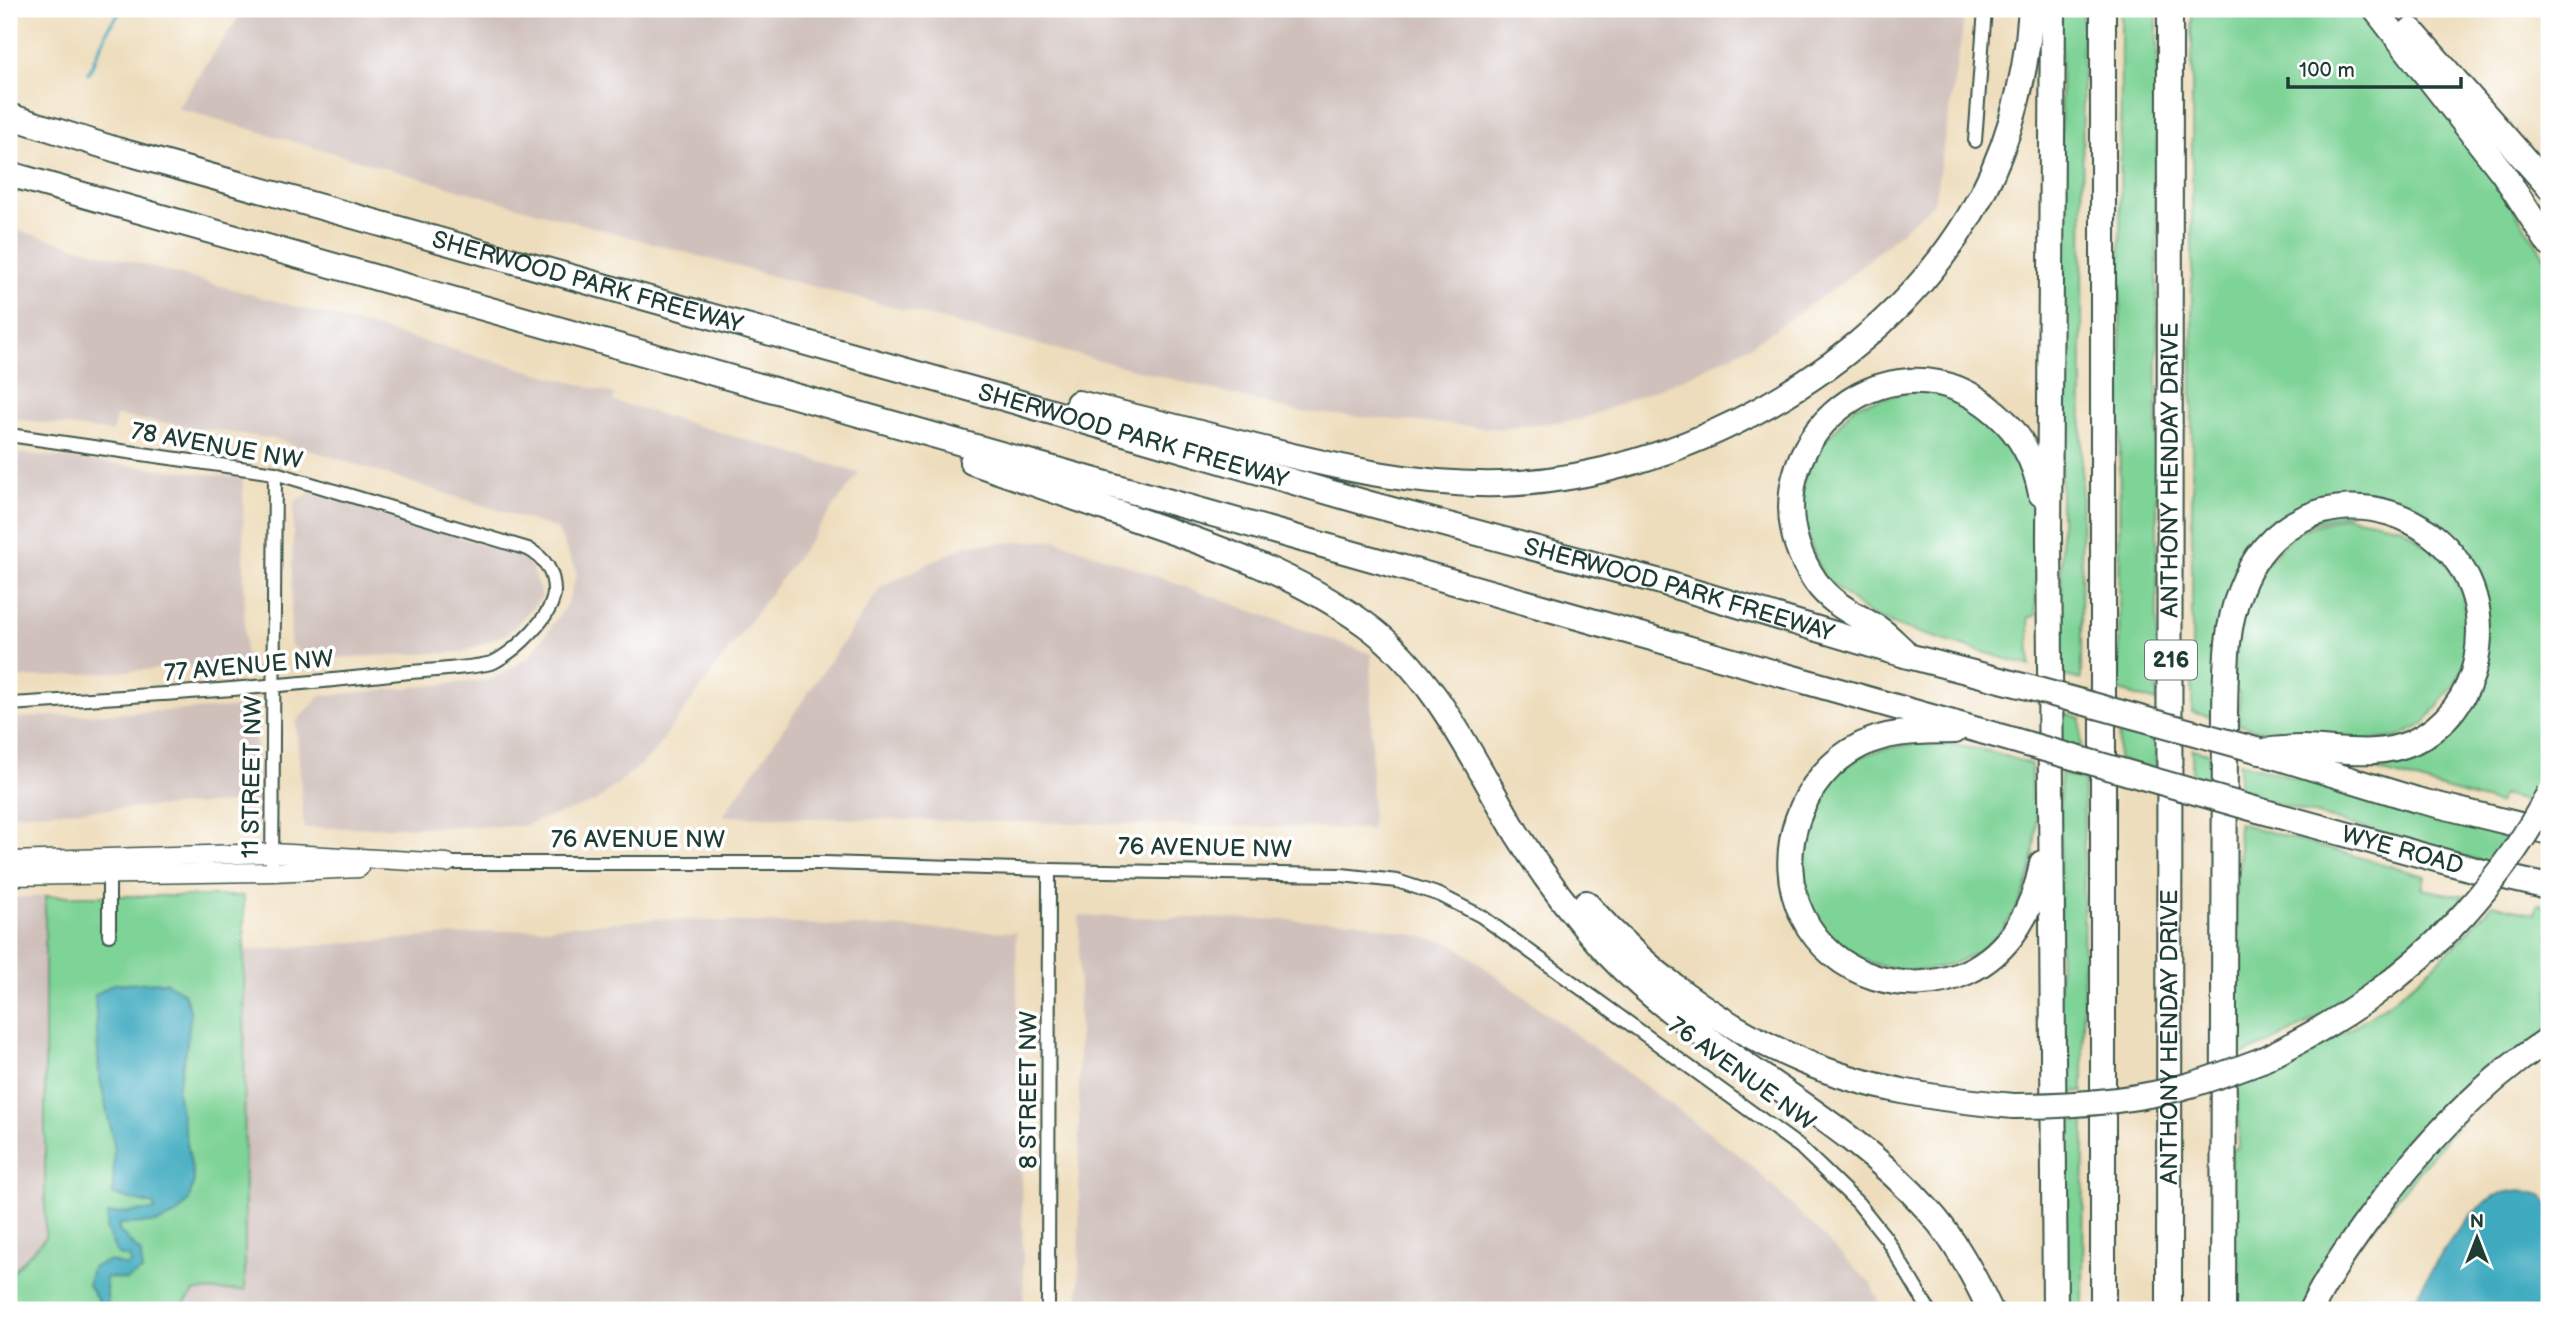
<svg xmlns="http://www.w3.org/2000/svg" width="2558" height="1319" font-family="'Balsamiq Sans',sans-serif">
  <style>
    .industrial { fill: #cfc0bb }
    .green { fill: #7ed396; stroke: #4e8865; stroke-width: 2 }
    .water { fill: #41abc0; stroke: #30747a; stroke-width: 2 }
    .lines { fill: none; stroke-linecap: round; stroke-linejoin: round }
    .stream { stroke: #41abc0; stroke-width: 3.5 }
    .street-casing { stroke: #3e5548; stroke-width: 16 }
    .secondary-casing { stroke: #3e5548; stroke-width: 21 }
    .highway-casing { stroke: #3e5548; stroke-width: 28 }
    .street { stroke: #fff; stroke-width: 12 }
    .secondary { stroke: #fff; stroke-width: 18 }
    .highway { stroke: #fff; stroke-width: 24 }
    .highway-bridge-casing { stroke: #3e5548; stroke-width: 28; stroke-linecap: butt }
    .highway-bridge { stroke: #fff; stroke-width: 24 }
    .labels { text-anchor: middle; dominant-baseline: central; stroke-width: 7; stroke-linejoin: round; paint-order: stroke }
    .shield { fill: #fff; stroke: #627771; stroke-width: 2 }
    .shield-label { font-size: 23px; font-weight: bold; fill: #1f3d34 }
    .street-label { font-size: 24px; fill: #1f3d34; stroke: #fff }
  </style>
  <rect width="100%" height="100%" fill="#fff"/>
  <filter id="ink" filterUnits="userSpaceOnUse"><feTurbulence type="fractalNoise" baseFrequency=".0143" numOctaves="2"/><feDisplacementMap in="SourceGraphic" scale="14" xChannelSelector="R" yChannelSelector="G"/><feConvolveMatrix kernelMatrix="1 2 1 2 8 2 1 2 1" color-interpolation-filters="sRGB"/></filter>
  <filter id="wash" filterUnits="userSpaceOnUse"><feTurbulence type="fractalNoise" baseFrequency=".00686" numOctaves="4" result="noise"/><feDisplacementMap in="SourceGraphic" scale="28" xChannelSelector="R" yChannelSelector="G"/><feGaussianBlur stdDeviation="1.57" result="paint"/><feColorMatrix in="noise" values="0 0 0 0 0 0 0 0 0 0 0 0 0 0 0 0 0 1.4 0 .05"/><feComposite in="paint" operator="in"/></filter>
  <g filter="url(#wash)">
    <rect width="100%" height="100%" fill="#eeddbc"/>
    <g class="industrial">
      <path d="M244 9H1964L1963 28 1934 203 1843 282 1753 344 1685 378 1582 419 1502 429 1300 412 764 274 531 210 177 108Z"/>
      <path d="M9 228 615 394 613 401 859 473 650 757 595 802 522 826 304 828 296 722 320 696 489 680 529 658 567 604 577 574 557 529 275 439 116 416 113 432 9 418Z"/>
      <path d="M9 452 243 478 245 663 9 679Z"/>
      <path d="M311 492 528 559 542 597 509 633 463 652 309 659 290 644 294 502Z"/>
      <path d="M1056 540 1371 654 1372 829 723 816 881 587 967 545Z"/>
      <path d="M255 707 257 802 9 814V718Z"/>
      <path d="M45 896V1239L9 1276V898Z"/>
      <path d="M1079 916 1355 921 1453 944 1747 1161 1871 1284 1883 1310H1079Z"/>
      <path d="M657 919 1016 932 1024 1310H178L195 1291 245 1290 244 951Z"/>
    </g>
    <g class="green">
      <path d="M2061 9H2083L2081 680 2061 675Z"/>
      <path d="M2121 9H2157V702L2119 691Z"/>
      <path d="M2192 9H2362L2472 146 2543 254 2549 268V770L2532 803 2502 795 2499 804 2348 762 2448 723 2483 604 2385 502 2261 538 2216 719 2192 712Z"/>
      <path d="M1919 389 1977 406 2017 450 2036 504V616L2029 617 2030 666 1899 627 1870 615 1823 577 1799 515 1806 465 1855 405Z"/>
      <path d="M2346 516 2402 527 2444 559 2463 595 2469 634 2463 668 2456 683 2423 725 2396 738 2315 744 2239 725V692H2230L2246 589 2294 532Z"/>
      <path d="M2059 712 2081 718V748L2060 742Z"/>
      <path d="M2119 728 2156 739V770L2118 760Z"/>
      <path d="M1938 742 1992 752 2031 764V799L2037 800C2036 834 2035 873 2019 904 1958 1022 1785 970 1803 848 1805 833 1807 821 1814 807 1820 798 1825 783 1834 776 1865 747 1898 745 1938 742Z"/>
      <path d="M2192 749 2217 755 2216 786 2192 780Z"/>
      <path d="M2239 762 2510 839 2492 864 2239 793Z"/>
      <path d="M2060 773 2084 779 2083 1092 2059 1094Z"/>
      <path d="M2238 823 2425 876 2422 889 2466 897C2448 915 2432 935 2412 951 2360 995 2301 1032 2237 1056V974L2229 972 2231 870 2240 868Z"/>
      <path d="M45 896H244L245 1290 195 1291 178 1310H9V1276L45 1238Z"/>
      <path d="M2492 904 2535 914 2538 904 2549 906V1035L2510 1061 2304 1310H2231V1150L2239 1147 2237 1082C2342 1044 2421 990 2492 904Z"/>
      <path d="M2084 1117 2083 1310H2060V1118Z"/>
    </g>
    <g class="water">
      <path d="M166 982 184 993 191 1013 186 1050 177 1090 194 1180 189 1200 176 1215 157 1223 119 1224V1231L141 1253 142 1271 126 1280 111 1277 105 1278 108 1303 106 1310H98L101 1305 88 1285 92 1267 109 1261 126 1266 131 1263 129 1257 118 1255 106 1230 108 1214 155 1210 154 1205 113 1195 114 1145 99 1074 95 995 113 984Z"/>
      <path d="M2521 1190 2542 1195 2549 1205 2547 1310H2409C2430 1273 2460 1213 2499 1194 2506 1191 2514 1191 2521 1190Z"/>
    </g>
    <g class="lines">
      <g class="stream">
        <path d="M88 74 110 25 123 9"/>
        <path d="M9 254 15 240"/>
      </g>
    </g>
  </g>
  <g filter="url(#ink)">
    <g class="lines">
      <g class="street-casing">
        <g id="street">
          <path d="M1975 141 1985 9"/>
          <path d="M9 435 275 473 528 549C545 558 554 572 554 591 554 616 515 651 494 662 480 668 419 671 400 673 269 688 139 696 9 704"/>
          <path d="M447 863H825L1049 870 1342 875 1397 881 1440 895 1481 916 1800 1147 1858 1203 1886 1238 1929 1310"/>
          <path d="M272 872 275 473"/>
          <path d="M109 876V935"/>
          <path d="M1048 1310 1049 870"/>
        </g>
      </g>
      <g class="secondary-casing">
        <g id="secondary">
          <path d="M9 861 273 853 447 863"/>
          <path d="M9 876 272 872 359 868"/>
        </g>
      </g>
      <g class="highway-casing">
        <g id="highway">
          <path d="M2053 9 2049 536 2055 1310"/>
          <path d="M2103 9V1310"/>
          <path d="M2375 9 2503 173 2549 244"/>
          <path d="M2411 30 2549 187"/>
          <path id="s1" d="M9 116 117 150 1000 397 1370 504 1661 582 1908 656 2031 688"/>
          <path d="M9 174 2013 740"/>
          <path d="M1078 403C1137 417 1196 432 1255 447 1336 467 1416 486 1500 484 1677 479 1878 369 1969 217 2007 154 2026 81 2031 9"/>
          <path d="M972 462C1029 482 1085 501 1141 521 1220 548 1297 575 1365 624 1436 675 1473 761 1517 834 1543 876 1575 918 1608 954 1703 1055 1837 1107 1929 1211 1955 1240 1974 1275 1990 1310"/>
          <path d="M1903 650C1895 643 1888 635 1879 629 1857 615 1832 605 1816 582 1730 457 1886 316 1996 413 2021 434 2035 462 2041 494"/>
          <path d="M1955 731C1924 732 1890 730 1861 745 1800 775 1772 856 1803 917 1833 977 1908 999 1967 972 2010 952 2034 909 2042 863"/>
          <path d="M2270 755 2417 800 2549 832"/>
          <path id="s2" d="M2258 810 2483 872 2549 887"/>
          <path d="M1586 903C1644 970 1718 1025 1800 1060 1867 1089 1942 1100 2014 1106"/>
          <path d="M2262 1060C2340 1022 2405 979 2464 914"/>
          <path id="s3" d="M2169 1310 2170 9"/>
          <path d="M2223 1310 2225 711C2226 671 2225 629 2240 591 2296 442 2506 509 2476 661 2469 696 2445 727 2413 742 2377 758 2340 749 2303 748 2289 748 2274 750 2260 751"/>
          <path d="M2311 1310C2326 1279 2345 1252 2365 1224 2416 1153 2475 1087 2549 1039"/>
        </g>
      </g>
      <use href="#street" class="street"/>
      <use href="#secondary" class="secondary"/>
      <use href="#highway" class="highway"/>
      <g class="highway-bridge-casing">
        <g id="highway-bridge">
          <path d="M2031 688 2260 751"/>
          <path d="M2013 740 2258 810"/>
          <path d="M2464 914C2497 877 2526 838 2549 793"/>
          <path d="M2014 1106C2073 1106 2133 1102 2190 1085 2214 1078 2238 1069 2262 1060"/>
        </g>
      </g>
      <use href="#highway-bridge" class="highway-bridge"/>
    </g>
  </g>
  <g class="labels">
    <rect class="shield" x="2145" y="640.5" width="52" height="39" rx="5"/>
    <g class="shield-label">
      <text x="2171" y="660">216</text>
    </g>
    <g class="street-label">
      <text stroke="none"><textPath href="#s1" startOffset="602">SHERWOOD PARK FREEWAY</textPath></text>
      <text stroke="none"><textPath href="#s1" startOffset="1169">SHERWOOD PARK FREEWAY</textPath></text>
      <text transform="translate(217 446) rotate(10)">78 AVENUE NW</text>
      <text stroke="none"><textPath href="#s3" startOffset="840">ANTHONY HENDAY DRIVE</textPath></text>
      <text stroke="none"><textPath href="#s1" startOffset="1736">SHERWOOD PARK FREEWAY</textPath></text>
      <text transform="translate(249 666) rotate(-5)">77 AVENUE NW</text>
      <text transform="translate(252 777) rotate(-89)">11 STREET NW</text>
      <text x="638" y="839">76 AVENUE NW</text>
      <text transform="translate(1205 848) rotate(1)">76 AVENUE NW</text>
      <text stroke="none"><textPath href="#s2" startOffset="150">WYE ROAD</textPath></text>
      <text stroke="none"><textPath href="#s3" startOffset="273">ANTHONY HENDAY DRIVE</textPath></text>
      <text transform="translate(1742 1074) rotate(36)">76 AVENUE NW</text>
      <text transform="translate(1028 1090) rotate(-90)">8 STREET NW</text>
    </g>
  </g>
  <rect width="2558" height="1319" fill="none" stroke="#fff" stroke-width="35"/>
  <g transform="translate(2477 1238)" stroke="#ffffff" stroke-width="5" paint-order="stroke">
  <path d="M0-5L12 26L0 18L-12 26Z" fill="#1f3d34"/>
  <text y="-10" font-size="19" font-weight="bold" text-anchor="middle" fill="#1f3d34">N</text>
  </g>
  <path d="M2288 77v10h173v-10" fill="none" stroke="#1f3d34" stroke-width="3.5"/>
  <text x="2299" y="77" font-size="21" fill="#1f3d34" stroke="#ffffff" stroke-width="5" paint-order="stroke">100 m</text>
</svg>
